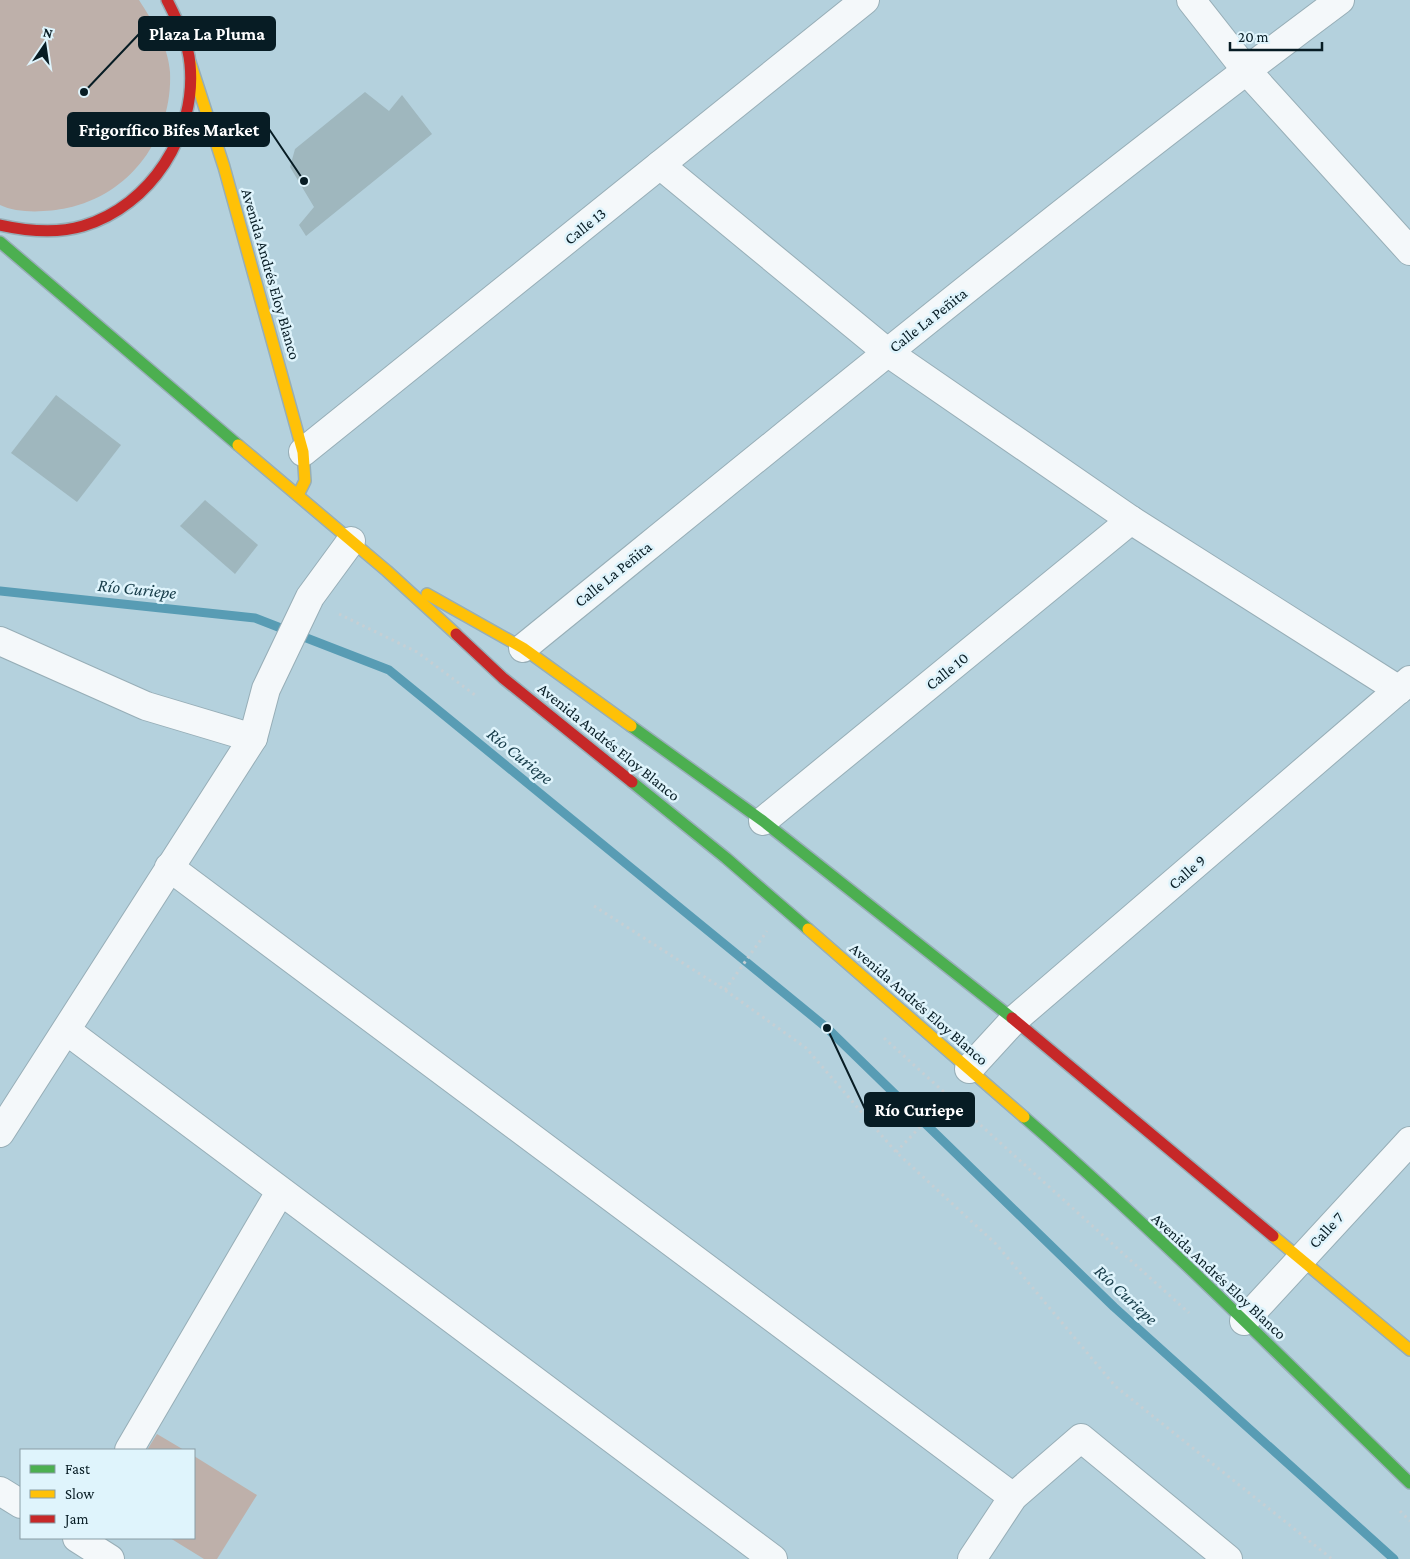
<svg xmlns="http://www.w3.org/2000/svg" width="1410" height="1559" font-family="'Crimson Pro',serif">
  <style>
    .green { fill: #beb0aa }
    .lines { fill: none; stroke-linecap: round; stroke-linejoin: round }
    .stream { stroke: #589cb4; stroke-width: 9 }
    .building { fill: #9fb7be }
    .street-casing { stroke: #97aeb7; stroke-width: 30 }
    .fast-casing { stroke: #97aeb7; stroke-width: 14 }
    .slow-casing { stroke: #97aeb7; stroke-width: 14 }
    .jam-casing { stroke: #97aeb7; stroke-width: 14 }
    .path { stroke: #c6cfd4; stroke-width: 3; stroke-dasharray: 2.5 4; stroke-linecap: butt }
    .street { stroke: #f4f8fa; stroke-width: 28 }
    .fast { stroke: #4caf50; stroke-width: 11 }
    .slow { stroke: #ffc107; stroke-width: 11 }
    .jam { stroke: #c62828; stroke-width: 11 }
    .labels { text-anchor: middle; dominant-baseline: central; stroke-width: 5; stroke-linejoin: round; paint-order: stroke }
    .street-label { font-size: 16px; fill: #071c24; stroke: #dff4fc }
    .water-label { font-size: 18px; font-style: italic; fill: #163b48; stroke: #dff4fc }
    .leader { fill: none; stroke: #071c24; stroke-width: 2 }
    .callout-dot { fill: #071c24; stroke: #dff4fc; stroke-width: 2 }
    .callout { fill: #071c24; stroke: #071c24; stroke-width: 2 }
    .callout-label { font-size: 18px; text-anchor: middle; font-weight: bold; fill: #fff }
  </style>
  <rect width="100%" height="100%" fill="#b4d1dd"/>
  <g class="green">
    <path d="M0 0H139C153 22 168 45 170 72 173 137 130 195 67 208 48 212 18 214 0 205Z"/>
    <path d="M157 1434 184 1450H147Z"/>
    <path d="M194 1456 257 1495 217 1559H204L170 1538H194Z"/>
  </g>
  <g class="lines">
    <path class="stream" d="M0 591 255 618 389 670 827 1028 1114 1307 1394 1559"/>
  </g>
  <g class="building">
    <path d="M365 92 389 111 402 95 432 134 306 236 299 225 314 207 290 167 295 149Z"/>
    <path d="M56 395 121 445 77 502 11 453Z"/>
    <path d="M205 500 258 545 235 574 180 526Z"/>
  </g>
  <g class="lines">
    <g class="street-casing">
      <g id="street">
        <path d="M1191 0 1246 70 1410 251"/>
        <path d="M660 165 887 352 1131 520 1399 690"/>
        <path d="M303 452 865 0"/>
        <path d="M0 641 146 706 253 738"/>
        <path d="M523 648C793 429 1061 208 1340 0"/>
        <path d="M763 821 1131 520"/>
        <path d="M169 867 1013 1497"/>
        <path d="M67 1031 773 1559"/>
        <path d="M969 1069 1014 1020 1410 680"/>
        <path d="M0 1133 253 738 266 689 310 597 351 541"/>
        <path d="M1244 1321 1410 1141"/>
        <path d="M129 1450 280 1192"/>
        <path d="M0 1491 21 1504"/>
        <path d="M77 1538 110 1559"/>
        <path d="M972 1559 1013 1497 1081 1438 1228 1559"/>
      </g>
    </g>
    <g class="fast-casing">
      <g id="fast">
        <path d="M0 242 238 445"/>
        <path d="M631 726 763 821 1012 1018"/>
        <path d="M632 782 726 858 808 929"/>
        <path d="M1024 1117C1158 1233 1283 1359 1410 1483"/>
      </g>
    </g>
    <g class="slow-casing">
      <g id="slow">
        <path d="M190 62 224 167 303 452 305 481 298 495"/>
        <path d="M238 445 387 571 456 634"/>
        <path d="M427 594 523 648 631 726"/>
        <path d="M808 929 1024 1117"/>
        <path d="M1273 1236 1410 1350"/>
      </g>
    </g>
    <g class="jam-casing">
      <g id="jam">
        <path d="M0 225C27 231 56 234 83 226 151 206 197 133 190 64 188 41 177 20 167 0"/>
        <path d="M456 634 503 678 632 782"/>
        <path d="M1012 1018 1273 1236"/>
      </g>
    </g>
    <g class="path">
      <path d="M339 614 417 652 475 695"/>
      <path d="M594 906 725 990 806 1048 896 1152 996 1244 1115 1386 1332 1559"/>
      <path d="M725 990 767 931"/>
      <path d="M884 1038 1189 1313"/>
      <path d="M896 1152 949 1097"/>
      <path d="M1400 1511 1410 1521"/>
    </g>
    <use href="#street" class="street"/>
    <use href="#fast" class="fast"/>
    <use href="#slow" class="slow"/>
    <use href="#jam" class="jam"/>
  </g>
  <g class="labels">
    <g class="street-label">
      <text transform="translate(585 226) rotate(-39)">Calle 13</text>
      <text transform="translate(271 274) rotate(74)">Avenida Andrés Eloy Blanco</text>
      <text transform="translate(928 320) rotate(-38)">Calle La Peñita</text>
      <text transform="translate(613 574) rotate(-39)">Calle La Peñita</text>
      <text transform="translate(947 671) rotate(-39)">Calle 10</text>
      <text transform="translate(609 742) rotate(39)">Avenida Andrés Eloy Blanco</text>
      <text transform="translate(1187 872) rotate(-41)">Calle 9</text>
      <text transform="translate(919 1004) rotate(41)">Avenida Andrés Eloy Blanco</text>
      <text transform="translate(1326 1230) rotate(-47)">Calle 7</text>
      <text transform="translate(1219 1276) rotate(43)">Avenida Andrés Eloy Blanco</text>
    </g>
    <g class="water-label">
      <text transform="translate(137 589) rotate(6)">Río Curiepe</text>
      <text transform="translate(520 756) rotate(39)">Río Curiepe</text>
      <text transform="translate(1126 1295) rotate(43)">Río Curiepe</text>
    </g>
  </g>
  <path class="leader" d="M84 92L139 34M304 181L269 129M827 1028L865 1109"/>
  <g class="callout-dot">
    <circle cx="84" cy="92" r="5"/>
    <circle cx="304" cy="181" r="5"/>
    <circle cx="827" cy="1028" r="5"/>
  </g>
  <g class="callout">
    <rect x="139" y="17" width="136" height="33" rx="5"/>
    <rect x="68" y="113" width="201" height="33" rx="5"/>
    <rect x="865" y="1093" width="109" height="33" rx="5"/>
  </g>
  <g class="callout-label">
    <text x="207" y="40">Plaza La Pluma</text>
    <text x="169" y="136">Frigorífico Bifes Market</text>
    <text x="919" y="1116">Río Curiepe</text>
  </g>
  <rect x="20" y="1449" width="175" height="90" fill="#dff4fc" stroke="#899ea6"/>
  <rect x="30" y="1465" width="25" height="8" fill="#4caf50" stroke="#899ea6"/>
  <text x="65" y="1474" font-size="15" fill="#071c24">Fast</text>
  <rect x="30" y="1490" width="25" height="8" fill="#ffc107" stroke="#899ea6"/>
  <text x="65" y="1499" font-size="15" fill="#071c24">Slow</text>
  <rect x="30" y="1515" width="25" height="8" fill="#c62828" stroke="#899ea6"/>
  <text x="65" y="1524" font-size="15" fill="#071c24">Jam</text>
  <g transform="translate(45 45) rotate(13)" stroke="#dff4fc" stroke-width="4" paint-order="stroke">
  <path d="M0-4L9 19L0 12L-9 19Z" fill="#071c24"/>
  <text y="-8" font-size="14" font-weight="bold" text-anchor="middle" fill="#071c24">N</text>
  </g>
  <path d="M1230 42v8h92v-8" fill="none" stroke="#071c24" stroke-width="2.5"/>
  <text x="1238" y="42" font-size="15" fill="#071c24" stroke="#dff4fc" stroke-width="4" paint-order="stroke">20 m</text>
</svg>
